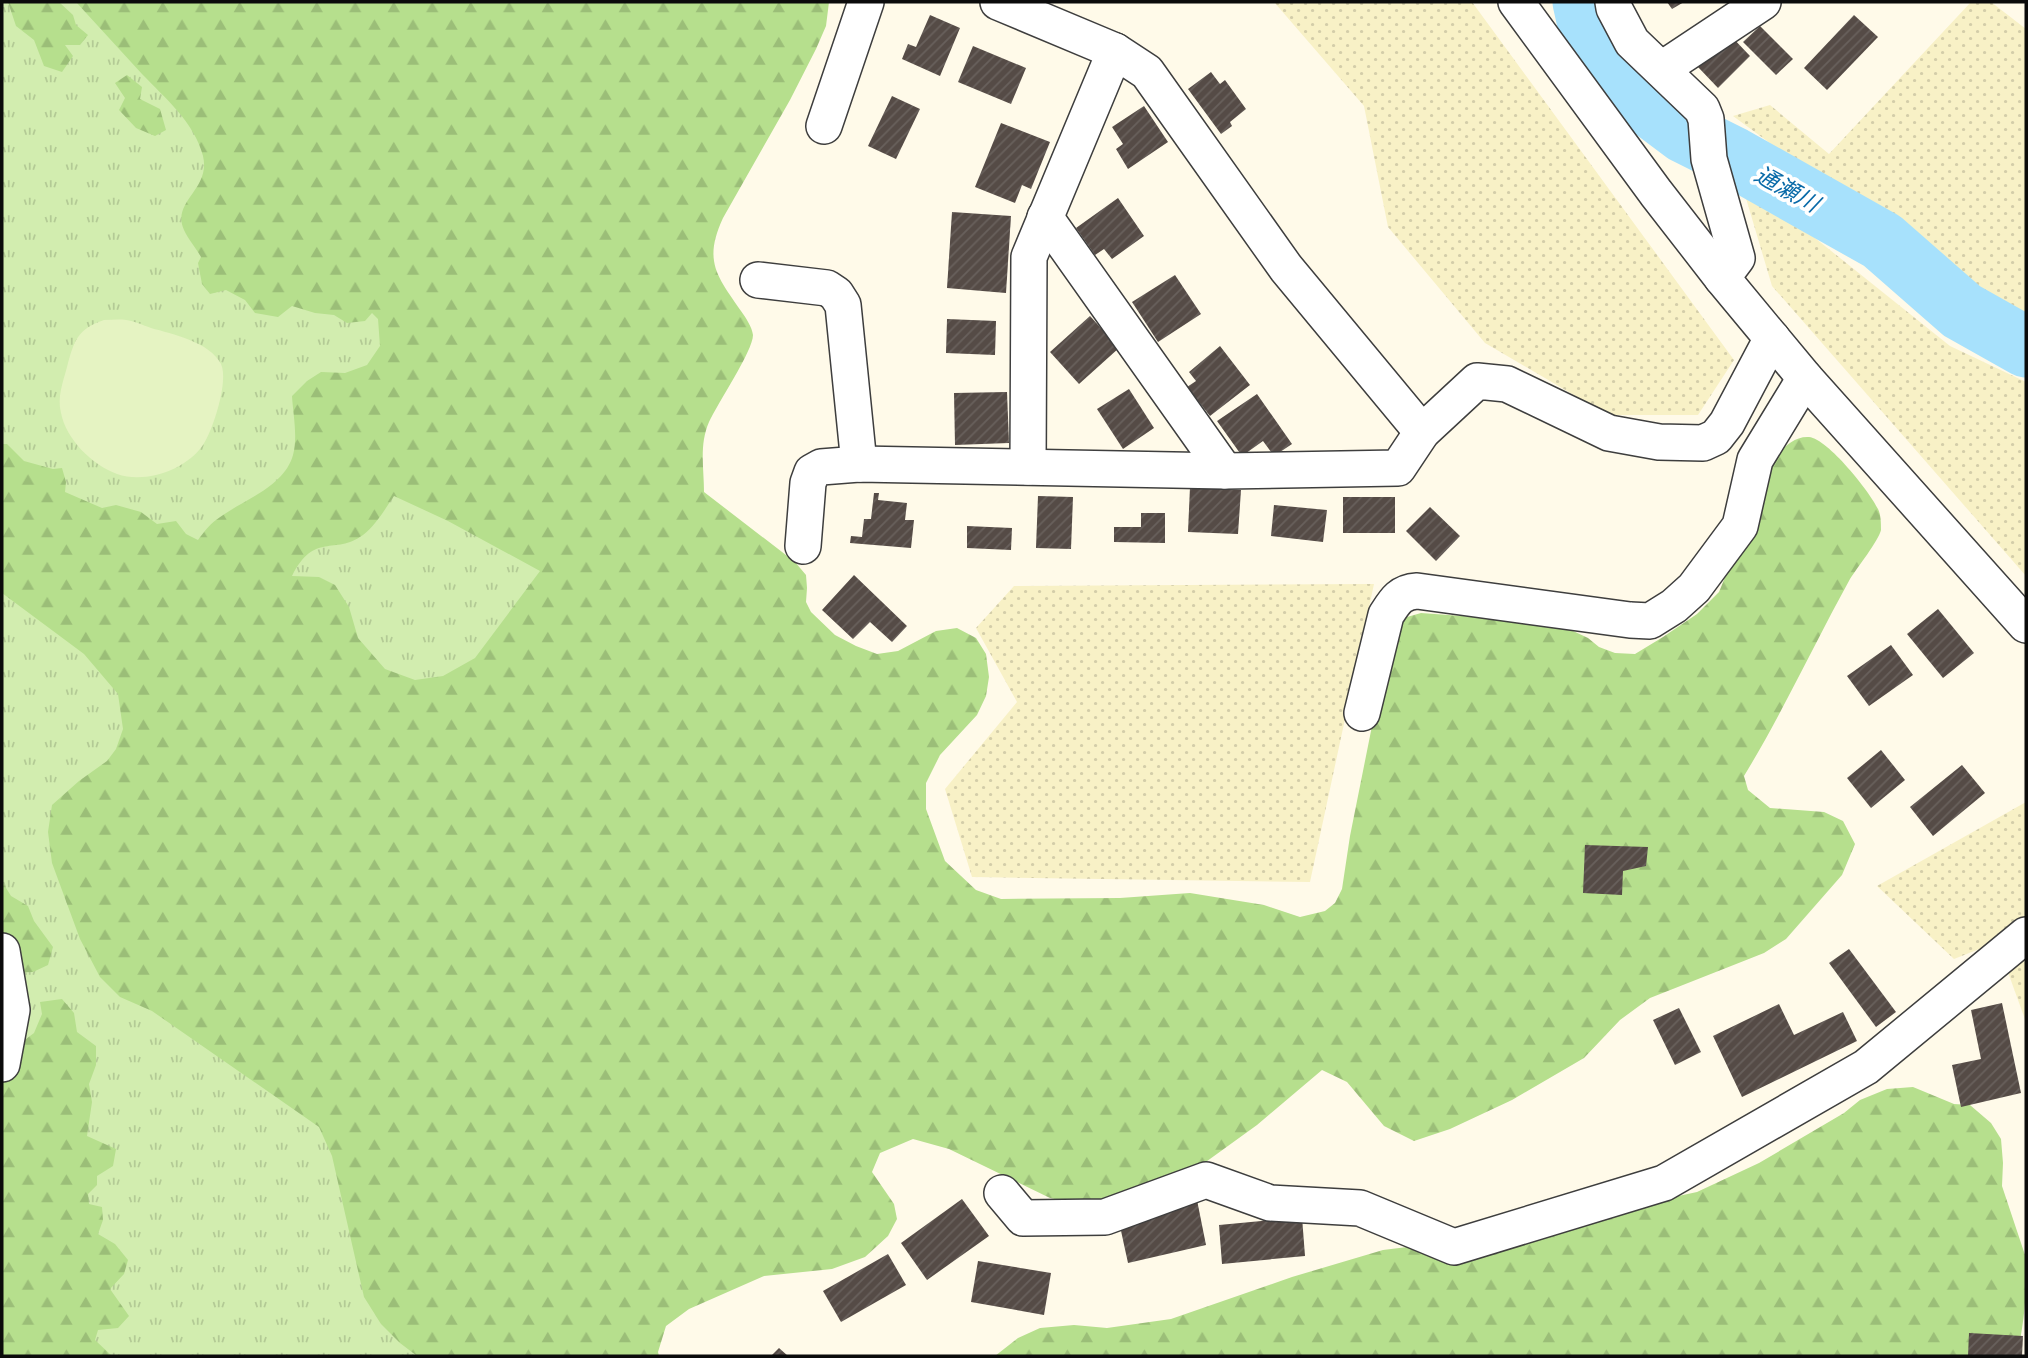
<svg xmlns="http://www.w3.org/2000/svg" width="2028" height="1358" font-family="'Crimson Pro','Noto Sans JP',serif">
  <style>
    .farmland { fill: url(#farmland-dots) }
    .grass { fill: url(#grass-tufts) }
    .forest { fill: url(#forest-firs); fill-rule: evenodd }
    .pitch { fill: #e5f3c2 }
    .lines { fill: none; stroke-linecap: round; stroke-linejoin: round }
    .river { stroke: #a7e1fc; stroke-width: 61 }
    .building { fill: url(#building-hatch) }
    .minor-casing { stroke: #3e3e3e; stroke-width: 38 }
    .minor { stroke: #fff; stroke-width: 35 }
    .labels { text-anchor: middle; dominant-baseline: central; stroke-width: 7; stroke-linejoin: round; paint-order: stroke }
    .water-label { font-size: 23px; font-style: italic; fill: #096aa8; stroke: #fff }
  </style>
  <defs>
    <pattern id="farmland-dots" width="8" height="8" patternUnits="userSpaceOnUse" patternTransform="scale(1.75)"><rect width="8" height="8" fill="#f8f1c6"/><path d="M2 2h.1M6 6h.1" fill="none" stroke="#d3cda9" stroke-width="1.8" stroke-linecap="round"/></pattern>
    <pattern id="grass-tufts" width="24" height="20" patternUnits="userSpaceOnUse" patternTransform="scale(1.75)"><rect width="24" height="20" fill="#d2edaf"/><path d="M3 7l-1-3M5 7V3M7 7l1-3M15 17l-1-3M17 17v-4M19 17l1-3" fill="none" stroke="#b3ca95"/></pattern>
    <pattern id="forest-firs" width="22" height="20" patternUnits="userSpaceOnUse" patternTransform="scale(1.75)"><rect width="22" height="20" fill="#b6df8d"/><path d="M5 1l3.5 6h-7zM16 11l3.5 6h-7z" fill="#9bbe78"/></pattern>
    <pattern id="building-hatch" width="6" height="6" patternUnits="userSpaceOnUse" patternTransform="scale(1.75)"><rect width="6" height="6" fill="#554b46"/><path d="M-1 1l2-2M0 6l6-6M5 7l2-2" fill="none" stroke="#68605c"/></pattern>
  </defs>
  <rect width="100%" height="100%" fill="#fffae9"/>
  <g class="farmland">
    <path d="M1274 2H1472L1734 360 1698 415H1608L1485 343 1388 227 1364 106Z"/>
    <path d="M1971 2H1991L2026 29V325L2004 315 1733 116 1770 105 1829 154Z"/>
    <path d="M1740 178 1950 346 2026 382V576L1772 286Z"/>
    <path d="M1374 584 1310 882 972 877 945 789 1017 702 976 628 1014 586Z"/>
    <path d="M2026 802V1022L1997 942 1954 959 1877 886Z"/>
  </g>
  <path class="grass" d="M2 2H309L557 289 556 1356H2Z"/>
  <g class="forest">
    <path d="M2 2H59L73 15 76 25 88 35 80 45H65L73 56 62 72 44 66 34 40 16 26 8 2Z"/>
    <path d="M76 2H829L826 26 816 49 790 100 723 218C703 261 717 276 741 311 746 318 752 327 753 335 753 351 717 404 709 422 699 445 704 468 704 492L795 562 806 575 807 588 806 602 811 612 835 635 856 646 877 654 898 651 936 631 957 628 976 638 986 654 989 677 986 696 977 715 940 755 926 783V809L945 861 976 890 1001 899 1120 898 1190 893 1264 905 1300 917 1325 911 1335 903 1342 889 1350 836 1375 711 1395 623 1407 617 1421 613 1543 622 1560 625 1571 630 1588 638 1599 647 1615 653 1635 654 1663 637 1697 614 1719 592 1774 458C1783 448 1794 436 1809 437 1828 439 1870 492 1878 509 1881 515 1881 523 1881 530 1879 540 1857 568 1850 579 1814 644 1783 712 1744 776L1748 790 1770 808 1824 812 1843 821 1855 844 1842 875 1786 939 1764 953 1650 998 1620 1020 1584 1058 1512 1100 1450 1129 1414 1141 1384 1126 1347 1082 1322 1070 1257 1125 1185 1177 1155 1192 1082 1205 1050 1198 949 1149 913 1139 880 1153 872 1172 894 1204 897 1219 888 1236 865 1257 832 1269 764 1276 689 1309 666 1326 658 1352 659 1356H417L400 1343 381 1324 364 1297 332 1156 319 1127 152 1011 120 997 100 977 80 939 52 863 48 832 52 805 79 781 107 761 116 749 123 729 118 694 84 654 2 593V444H7L24 461 53 469 62 468 66 482 65 492 102 508 116 505 141 512 157 524 176 521 186 534 198 540C203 533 209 525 216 520 240 501 284 488 293 455 298 437 293 414 292 396L307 381 321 372 345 373 367 365 380 346 378 319 372 313 365 321 347 323 334 315 315 313 292 306 278 317 255 313 245 300 226 290 210 294 202 284 198 263 201 257C196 248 188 239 184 230 171 201 211 190 203 156 195 123 164 97 142 74 120 50 98 26 76 2ZM394 496 448 521 540 571 475 658 443 676 415 680 385 669 358 638 349 607 335 585 319 577 292 576C315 531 334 556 363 535 376 525 385 509 394 496Z"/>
    <path d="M127 75 142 87 140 99 160 109 166 130 155 136 136 128 119 110 125 98 115 83Z"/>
    <path d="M2 867 3 883 11 896 28 906 34 921 53 947 48 965 33 972 2 973Z"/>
    <path d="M62 999 74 1013 77 1032 96 1046V1065L89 1084 92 1102 87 1136 116 1149 113 1166 97 1176V1185L88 1194 89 1204 102 1207 103 1220 98 1234 115 1244 128 1260 124 1274 110 1289 129 1316 118 1328 98 1330 95 1340 112 1356H2V1045H18L34 1033 42 1014 40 1002Z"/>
    <path d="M1913 1087 1954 1104 1970 1105 1991 1123 2001 1139 2003 1163 2002 1186 2025 1255C2028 1290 2024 1323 2017 1356H995L1018 1338 1040 1328 1074 1325 1107 1328 1171 1319 1292 1277 1383 1250 1488 1237 1697 1192 1759 1163 1844 1113 1860 1100 1887 1089Z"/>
  </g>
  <path class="pitch" d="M104 320C111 320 119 319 126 320 134 321 143 325 151 328 172 334 210 342 221 364 229 381 213 430 203 445 186 470 145 484 117 474 92 465 66 439 61 413 57 397 63 382 67 367 74 341 77 329 104 320Z"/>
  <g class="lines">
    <path class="river" d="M1583 2 1591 38 1649 106 1685 133 1733 157 1882 241 1962 311 2026 347"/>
  </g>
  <g class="building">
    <path d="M1667 2H1684L1672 9Z"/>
    <path d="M930 15 960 28 940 76 902 59 908 44 916 47Z"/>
    <path d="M1854 15 1878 37 1827 90 1804 68Z"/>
    <path d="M1760 26 1793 59 1776 75 1743 42Z"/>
    <path d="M1730 35 1750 56 1718 88 1698 67Z"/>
    <path d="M973 46 1026 68 1011 104 958 82Z"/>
    <path d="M1211 72 1220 84 1225 80 1246 109 1230 122 1232 126 1221 134 1188 89Z"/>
    <path d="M892 96 920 109 896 159 868 146Z"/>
    <path d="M1144 106 1168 142 1128 169 1116 149 1123 144 1112 127Z"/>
    <path d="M1001 123 1050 142 1031 189 1022 185 1015 203 975 187Z"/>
    <path d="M1118 198 1144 236 1112 259 1104 249 1095 255 1076 228Z"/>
    <path d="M952 212 1011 216 1006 293 947 288Z"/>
    <path d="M1175 275 1201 314 1158 342 1132 302Z"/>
    <path d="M1090 316 1119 348 1079 384 1050 352Z"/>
    <path d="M947 319 996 321 995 355 946 353Z"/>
    <path d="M1220 346 1250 385 1210 416 1187 387 1196 381 1189 372Z"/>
    <path d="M1129 389 1154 428 1123 449 1097 409Z"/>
    <path d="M1007 392 1009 443 955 445 954 393Z"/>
    <path d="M1257 394 1292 444 1274 456 1263 441 1242 456 1217 421Z"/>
    <path d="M1190 487 1241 490 1238 534 1188 532Z"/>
    <path d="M874 493H879L878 500 907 503 905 520H914L911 548 850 543 851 536 862 537 864 519H871Z"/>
    <path d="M1038 496 1073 497 1071 549 1036 548Z"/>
    <rect x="1343" y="497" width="52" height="36"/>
    <path d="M1274 505 1327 510 1323 542 1271 536Z"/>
    <path d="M1430 507 1460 536 1436 561 1406 531Z"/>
    <path d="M1141 513H1165V543L1114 542V527H1141Z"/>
    <path d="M967 526 1012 528 1011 550 967 548Z"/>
    <path d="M854 575 907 626 892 642 870 622 853 639 822 610Z"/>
    <path d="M1938 609 1974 653 1943 678 1907 634Z"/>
    <path d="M1891 645 1913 675 1869 706 1847 676Z"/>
    <path d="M1881 750 1905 780 1871 808 1847 778Z"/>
    <path d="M1962 765 1985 793 1933 836 1910 807Z"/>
    <path d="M1585 845 1648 847 1646 866 1623 871 1622 895 1583 893Z"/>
    <path d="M1849 949 1896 1012 1876 1027 1829 963Z"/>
    <path d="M2002 1003 2021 1093 1961 1107 1952 1065 1981 1059 1971 1010Z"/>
    <path d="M1779 1004 1794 1035 1843 1012 1857 1041 1742 1097 1713 1036Z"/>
    <path d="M1679 1008 1701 1052 1675 1065 1653 1020Z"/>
    <path d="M962 1199 989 1236 927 1280 901 1243Z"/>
    <path d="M1197 1200 1206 1245 1128 1263 1118 1217Z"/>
    <path d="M1302 1217 1305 1256 1222 1264 1219 1225Z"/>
    <path d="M888 1254 906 1285 841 1322 823 1291Z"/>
    <path d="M978 1261 1051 1273 1044 1315 971 1302Z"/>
    <path d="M1969 1333 2023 1336 2022 1356H1968Z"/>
    <path d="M779 1348 788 1356H771Z"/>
  </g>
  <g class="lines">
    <g class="minor-casing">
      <g id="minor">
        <path d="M998 2 1115 51 1147 72 1286 268 1422 432"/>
        <path d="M1516 2 1656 193 1722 278 1805 378 2026 625"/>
        <path d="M1613 2 1614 8 1632 42 1702 109 1706 119 1709 159 1737 258 1722 278"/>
        <path d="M1662 69 1763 2"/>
        <path d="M824 126 866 2"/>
        <path d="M1045 217 1225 471"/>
        <path d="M758 280 827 288 836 294 843 305 859 464"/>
        <path d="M1028 467 1029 257 1115 51"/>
        <path d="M803 546 808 483 812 472 821 467 859 464 1225 471 1398 468 1422 432 1477 381 1507 384 1609 433 1659 442 1703 443 1716 437 1727 423 1772 338"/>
        <path d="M1362 713 1386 615C1395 601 1400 592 1417 591L1630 620 1650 621 1674 606 1694 588 1740 526 1755 460 1805 378"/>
        <path d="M2 951 12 1010 2 1064"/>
        <path d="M1002 1193 1023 1218 1105 1217 1206 1180 1270 1203 1360 1208 1454 1247 1664 1183 1866 1067 2026 935"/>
      </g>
    </g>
    <use href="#minor" class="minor"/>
  </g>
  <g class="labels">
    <g class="water-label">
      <text transform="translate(1787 189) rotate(29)">通瀬川</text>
    </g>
  </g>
  <rect width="2028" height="1358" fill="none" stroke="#0b0b0b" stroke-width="7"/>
</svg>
